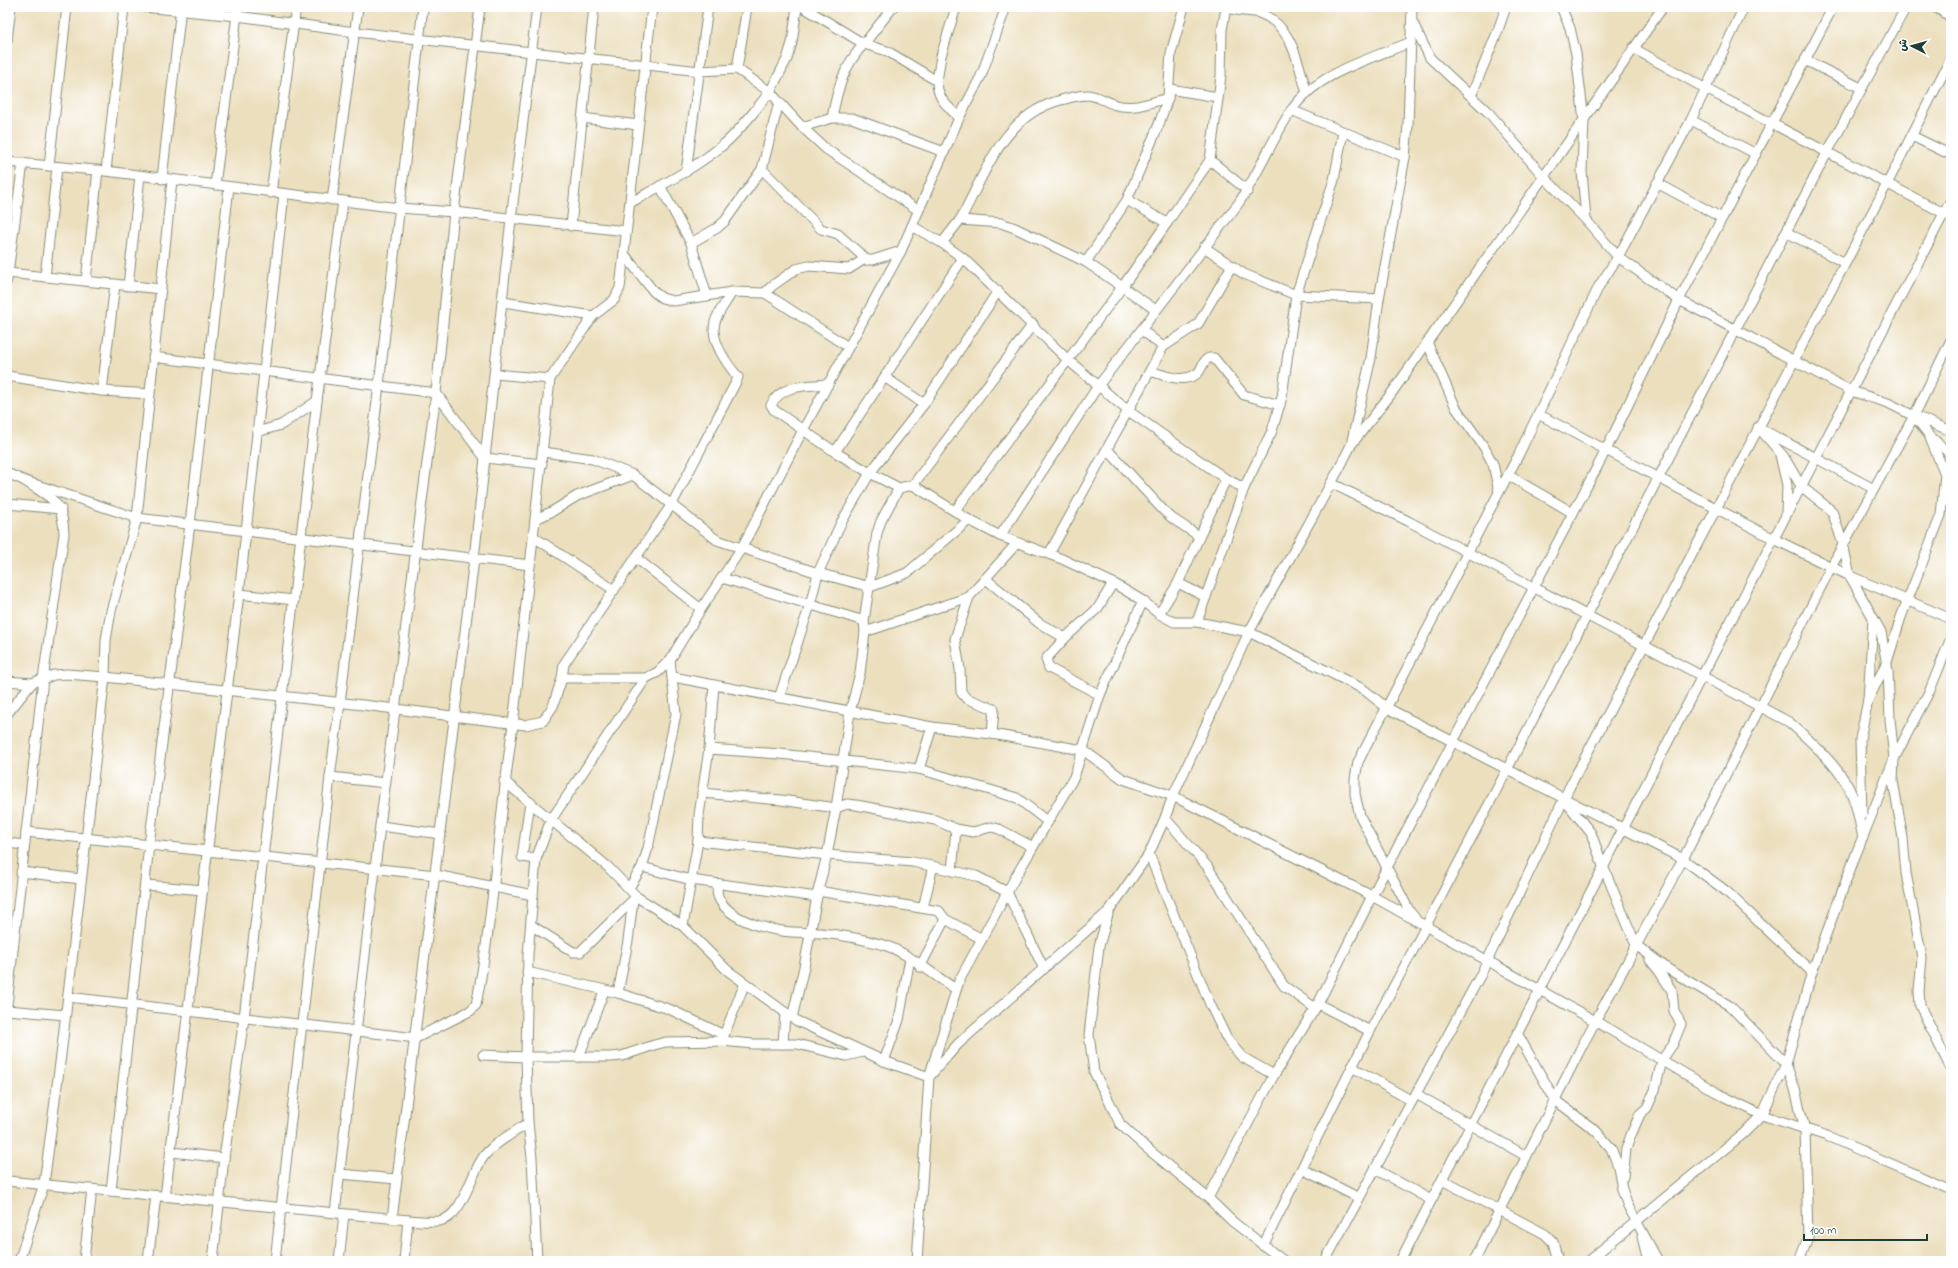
<svg xmlns="http://www.w3.org/2000/svg" width="1958" height="1268" font-family="'Indie Flower','Playpen Sans Arabic',sans-serif">
  <style>
    .lines { fill: none; stroke-linecap: round; stroke-linejoin: round }
    .street-casing { stroke: #868e79; stroke-width: 11 }
    .street { stroke: #fff; stroke-width: 9 }
  </style>
  <rect width="100%" height="100%" fill="#fff"/>
  <filter id="ink" filterUnits="userSpaceOnUse"><feTurbulence type="fractalNoise" baseFrequency=".025" numOctaves="2"/><feDisplacementMap in="SourceGraphic" scale="8" xChannelSelector="R" yChannelSelector="G"/><feConvolveMatrix kernelMatrix="1 2 1 2 8 2 1 2 1" color-interpolation-filters="sRGB"/></filter>
  <filter id="wash" filterUnits="userSpaceOnUse"><feTurbulence type="fractalNoise" baseFrequency=".012" numOctaves="4" result="noise"/><feDisplacementMap in="SourceGraphic" scale="16" xChannelSelector="R" yChannelSelector="G"/><feGaussianBlur stdDeviation="0.9" result="paint"/><feColorMatrix in="noise" values="0 0 0 0 0 0 0 0 0 0 0 0 0 0 0 0 0 1.4 0 .05"/><feComposite in="paint" operator="in"/></filter>
  <g filter="url(#wash)">
    <rect width="100%" height="100%" fill="#ecdfbe"/>
  </g>
  <g filter="url(#ink)">
    <g class="lines">
      <g class="street-casing">
        <g id="street">
          <path d="M143 7 237 16 355 32 700 71 737 69 770 92C755 110 741 130 723 145 695 168 662 185 630 203"/>
          <path d="M797 7 792 43 787 59 770 92 802 127 826 149 918 210"/>
          <path d="M803 7 864 44C844 65 837 90 832 118"/>
          <path d="M893 7 864 44 887 51 937 81C937 99 947 105 959 118"/>
          <path d="M1225 7 1226 8 1222 30 1221 76 1210 160 1248 191"/>
          <path d="M1227 7C1234 12 1249 10 1259 13 1293 25 1298 64 1307 93"/>
          <path d="M1561 7 1570 28 1576 54 1584 120 1582 171 1586 220"/>
          <path d="M1935 7 1951 17"/>
          <path d="M1412 21 1430 58 1489 113 1544 177 1586 220 1618 257 1679 300 1708 315 1851 391 1888 403 1914 416 1929 435 1951 455"/>
          <path d="M7 40 11 7"/>
          <path d="M1633 48 1706 89 1951 217"/>
          <path d="M1805 60 1861 88"/>
          <path d="M737 69 747 7"/>
          <path d="M937 81 941 56 956 7"/>
          <path d="M1169 89 1218 97"/>
          <path d="M1471 96 1497 33 1506 7"/>
          <path d="M779 102 762 169 821 229 838 234 867 260"/>
          <path d="M1291 110 1405 157"/>
          <path d="M582 118 638 125"/>
          <path d="M1691 120 1756 154"/>
          <path d="M802 127 832 118H852L944 152"/>
          <path d="M1912 136 1951 155"/>
          <path d="M7 162 106 171 399 208 454 212 626 231"/>
          <path d="M49 166 67 7"/>
          <path d="M106 171 124 7"/>
          <path d="M686 172 708 7"/>
          <path d="M162 179 181 7"/>
          <path d="M1657 183 1722 218"/>
          <path d="M215 185 238 7"/>
          <path d="M660 186 691 243 707 296"/>
          <path d="M271 193 296 7"/>
          <path d="M332 200 358 7"/>
          <path d="M1127 200 1167 223 1210 160"/>
          <path d="M960 220C986 172 1003 115 1061 100 1069 98 1078 95 1088 95 1098 96 1107 102 1116 105 1133 110 1152 102 1168 98"/>
          <path d="M571 226 594 7"/>
          <path d="M912 226 942 243 963 258 1068 360 1127 410 1226 479 1244 488"/>
          <path d="M1786 232 1845 263"/>
          <path d="M691 243 717 228 725 221 762 169"/>
          <path d="M942 243 960 220 1001 223 1015 228 1086 262 1156 310"/>
          <path d="M1204 247 1244 274 1296 295 1379 299"/>
          <path d="M624 254 654 292 662 298 673 301 732 292 765 293 848 347"/>
          <path d="M1086 262 1127 200 1159 124 1168 98 1171 53 1184 7"/>
          <path d="M8 273 161 289"/>
          <path d="M45 277 57 167"/>
          <path d="M7 280 23 163"/>
          <path d="M86 281 98 170"/>
          <path d="M128 286 140 176"/>
          <path d="M765 293 772 286 796 269 809 266 849 269 863 260H873L901 251"/>
          <path d="M503 302 593 316"/>
          <path d="M1427 342 1456 408 1484 447 1493 464 1499 492"/>
          <path d="M1163 347 1198 324 1231 267"/>
          <path d="M153 357 436 393 485 458 542 464"/>
          <path d="M1150 371C1164 375 1181 383 1195 375 1204 371 1201 356 1214 358L1244 395 1280 405"/>
          <path d="M7 376 102 391 150 394"/>
          <path d="M886 378 924 404"/>
          <path d="M550 379 593 316 614 300 620 288 652 7"/>
          <path d="M828 384C807 386 781 384 771 405L774 410 835 452 870 473 899 488 913 485 969 520 1000 536 1062 559 1113 583 1143 601 1159 614 1174 622H1197L1249 632 1363 689 1387 708 1683 859 1726 891 1812 972"/>
          <path d="M102 391 115 284"/>
          <path d="M1538 414 1774 539 1850 576 1951 619"/>
          <path d="M1915 416 1951 431"/>
          <path d="M1758 427 1784 457 1801 486 1832 511 1843 544 1850 576 1881 632 1888 671 1890 719 1894 759 1893 781 1903 838 1906 873 1922 958 1919 991 1920 1006 1951 1069"/>
          <path d="M1763 430 1874 489"/>
          <path d="M257 432 281 425 317 401"/>
          <path d="M1352 440 1371 358 1379 299 1405 157 1408 126 1412 7"/>
          <path d="M1107 449 1163 510 1173 519 1199 536"/>
          <path d="M543 452 593 459 633 475 717 540 818 573 870 587 907 573 969 520"/>
          <path d="M835 452 963 258"/>
          <path d="M1780 455 1787 485 1786 514"/>
          <path d="M7 473 25 481 137 518 530 565"/>
          <path d="M1508 475 1573 513"/>
          <path d="M1331 483 1408 521 1789 722C1808 739 1833 761 1846 783 1856 799 1859 820 1863 838"/>
          <path d="M913 485 1033 324"/>
          <path d="M7 504 61 509"/>
          <path d="M955 511 1123 286 1167 223"/>
          <path d="M536 519 553 511 577 496 633 475"/>
          <path d="M1000 536 1098 386 1238 204C1258 175 1271 141 1291 111 1316 73 1370 59 1411 42"/>
          <path d="M534 537 614 590"/>
          <path d="M1049 554 1163 347 1142 330"/>
          <path d="M636 558 701 609"/>
          <path d="M722 578 864 621"/>
          <path d="M986 579 1039 623 1065 638 1046 659 1049 668 1100 695"/>
          <path d="M1178 583 1206 597"/>
          <path d="M239 594 294 600"/>
          <path d="M969 597 955 639 960 669 961 692 966 698 994 709 992 734"/>
          <path d="M1159 614 1178 583 1226 479"/>
          <path d="M1197 622 1244 488 1272 431 1282 397 1296 295 1334 180 1343 132"/>
          <path d="M865 632 969 597 1017 543"/>
          <path d="M1065 638 1098 608 1113 583"/>
          <path d="M673 677 932 727 992 734 1083 750 1123 779 1173 796 1372 896 1595 1021 1723 1096 1762 1115 1827 1136 1857 1149 1951 1190"/>
          <path d="M562 678 564 664 672 504 736 382 738 377C727 364 710 341 715 322 718 311 727 302 732 292"/>
          <path d="M7 681 32 683 54 675 67 674 105 677 363 705 525 725 543 721 553 706 562 678H646L658 672 670 660 701 609 741 549 803 430 901 251 959 118 981 76 1006 7"/>
          <path d="M779 698 810 605 818 573 841 523 870 473 924 404 998 291"/>
          <path d="M1868 700 1887 662 1901 617 1941 515 1945 474 1930 438"/>
          <path d="M7 714 32 683"/>
          <path d="M709 749 780 754 919 769 1017 798 1048 822"/>
          <path d="M919 769 932 727"/>
          <path d="M330 777 386 783"/>
          <path d="M504 781 608 867 637 897 683 926 727 970 797 1021 884 1061 929 1077 958 1044 1109 911 1149 854 1165 818 1173 796 1249 632 1340 467 1351 445 1391 394 1663 7"/>
          <path d="M702 793 781 800 836 808 847 804 856 805 935 820 956 829 973 832 991 827 999 829 1033 847"/>
          <path d="M530 802 522 857 536 859"/>
          <path d="M1566 802 1591 833 1603 866 1636 945 1668 969 1730 1006 1786 1064 1795 1089 1805 1130 1808 1238 1799 1261"/>
          <path d="M1862 815 1860 739 1868 700 1873 619"/>
          <path d="M1165 818 1207 866 1284 986 1315 1008"/>
          <path d="M380 826 441 834"/>
          <path d="M26 832 436 875 533 895"/>
          <path d="M698 841 827 855 913 862 976 876 1007 892 1044 969"/>
          <path d="M7 843 24 845"/>
          <path d="M1149 854 1210 1004 1227 1039 1242 1057 1274 1075"/>
          <path d="M642 867 691 880 817 897"/>
          <path d="M952 871 956 829"/>
          <path d="M21 872 81 879"/>
          <path d="M717 884C717 888 717 892 718 896 726 918 761 928 782 931 795 933 808 932 821 933 842 935 863 939 884 945 909 953 934 976 956 989"/>
          <path d="M146 885 203 890"/>
          <path d="M629 888 642 867 648 848 676 714 670 660"/>
          <path d="M818 891 939 911 945 919 982 939"/>
          <path d="M923 908 933 866"/>
          <path d="M1109 911 1099 946 1089 1035 1094 1072 1109 1101 1120 1124 1144 1146 1208 1198 1233 1222 1284 1261"/>
          <path d="M1415 918 1410 912 1360 816 1355 794V779L1358 762 1519 454 1599 286 1618 257 1691 120 1744 7"/>
          <path d="M531 925 573 952H580L631 902"/>
          <path d="M683 926 698 841 699 815 709 749 714 685"/>
          <path d="M920 967 945 919"/>
          <path d="M527 972 618 993 669 1009 724 1035 722 1041"/>
          <path d="M618 993 628 941 633 900"/>
          <path d="M68 997 416 1038 470 1011 476 1005C494 913 499 818 513 725L550 379 495 374"/>
          <path d="M1318 1004 1370 1031"/>
          <path d="M7 1005 43 679 64 534C63 499 51 499 25 481"/>
          <path d="M7 1010 65 1015"/>
          <path d="M792 1018 804 967 818 891 827 855 836 808 850 712 860 673 865 632 864 621 877 533 881 521 899 488"/>
          <path d="M1517 1033 1555 1100 1596 1131 1611 1148 1618 1166 1622 1189 1627 1204 1658 1261"/>
          <path d="M724 1035 745 983"/>
          <path d="M783 1044 785 1012"/>
          <path d="M483 1055 526 1057H611L622 1056 654 1045 666 1042 722 1041 753 1044H797L846 1056 863 1052"/>
          <path d="M579 1057 604 991"/>
          <path d="M884 1061 899 1020 910 958"/>
          <path d="M1352 1067 1412 1101"/>
          <path d="M1416 1094 1526 1156"/>
          <path d="M172 1152 224 1158"/>
          <path d="M1302 1169 1359 1198"/>
          <path d="M1375 1169 1431 1200"/>
          <path d="M340 1174 396 1179"/>
          <path d="M1623 1177 1626 1149 1631 1135 1640 1114 1647 1108 1655 1090 1662 1060 1673 1044 1681 1024 1674 1011 1672 991 1659 971 1650 960"/>
          <path d="M1442 1180 1545 1234 1553 1242 1558 1261"/>
          <path d="M7 1181 408 1220C418 1221 429 1222 439 1221 463 1218 470 1174 484 1156 495 1142 514 1133 528 1123"/>
          <path d="M111 1191 149 845 190 524 229 187"/>
          <path d="M165 1197 239 594 284 194"/>
          <path d="M1208 1198 1274 1075 1318 1004 1372 896 1606 450 1679 300 1833 7"/>
          <path d="M335 1213 380 826 436 393 454 212 480 7"/>
          <path d="M392 1219 474 559 511 219 537 7"/>
          <path d="M1642 1237 1648 1261"/>
          <path d="M1263 1246 1370 1031 1419 939 1827 153 1906 7"/>
          <path d="M19 1261 44 1184 61 1055 105 677 106 640 111 611 137 518 172 180"/>
          <path d="M84 1261 92 1189"/>
          <path d="M148 1261 156 1196"/>
          <path d="M213 1261 224 1158 244 1018 317 401 343 201"/>
          <path d="M275 1261 330 777 340 703 379 385 423 7"/>
          <path d="M339 1261 344 1214"/>
          <path d="M404 1261 408 1220"/>
          <path d="M537 1261 532 1158 528 1123 526 1057 528 955 536 859 551 820 646 678"/>
          <path d="M917 1261 929 1077 959 981 1016 876 1074 777 1100 695 1143 601"/>
          <path d="M1325 1261 1480 976 1570 786 1887 184 1951 58"/>
          <path d="M1400 1261 1702 676 1951 200"/>
          <path d="M1474 1261 1583 1044 1683 859 1831 567 1914 416 1951 340"/>
          <path d="M1588 1261 1744 1133 1762 1115 1786 1064 1812 972 1856 854 1894 759 1930 690 1951 638"/>
        </g>
      </g>
      <use href="#street" class="street"/>
    </g>
  </g>
  <rect width="1958" height="1268" fill="none" stroke="#fff" stroke-width="24"/>
  <g transform="translate(1912 46) rotate(276)" stroke="#ffffff" stroke-width="3" paint-order="stroke">
  <path d="M0-3L7 15L0 10L-7 15Z" fill="#1f3d34"/>
  <text y="-6" font-size="11" font-weight="bold" text-anchor="middle" fill="#1f3d34">ش</text>
  </g>
  <path d="M1804 1234v6h123v-6" fill="none" stroke="#1f3d34" stroke-width="2"/>
  <text x="1810" y="1234" font-size="12" fill="#1f3d34" stroke="#ffffff" stroke-width="3" paint-order="stroke">100 m</text>
</svg>
